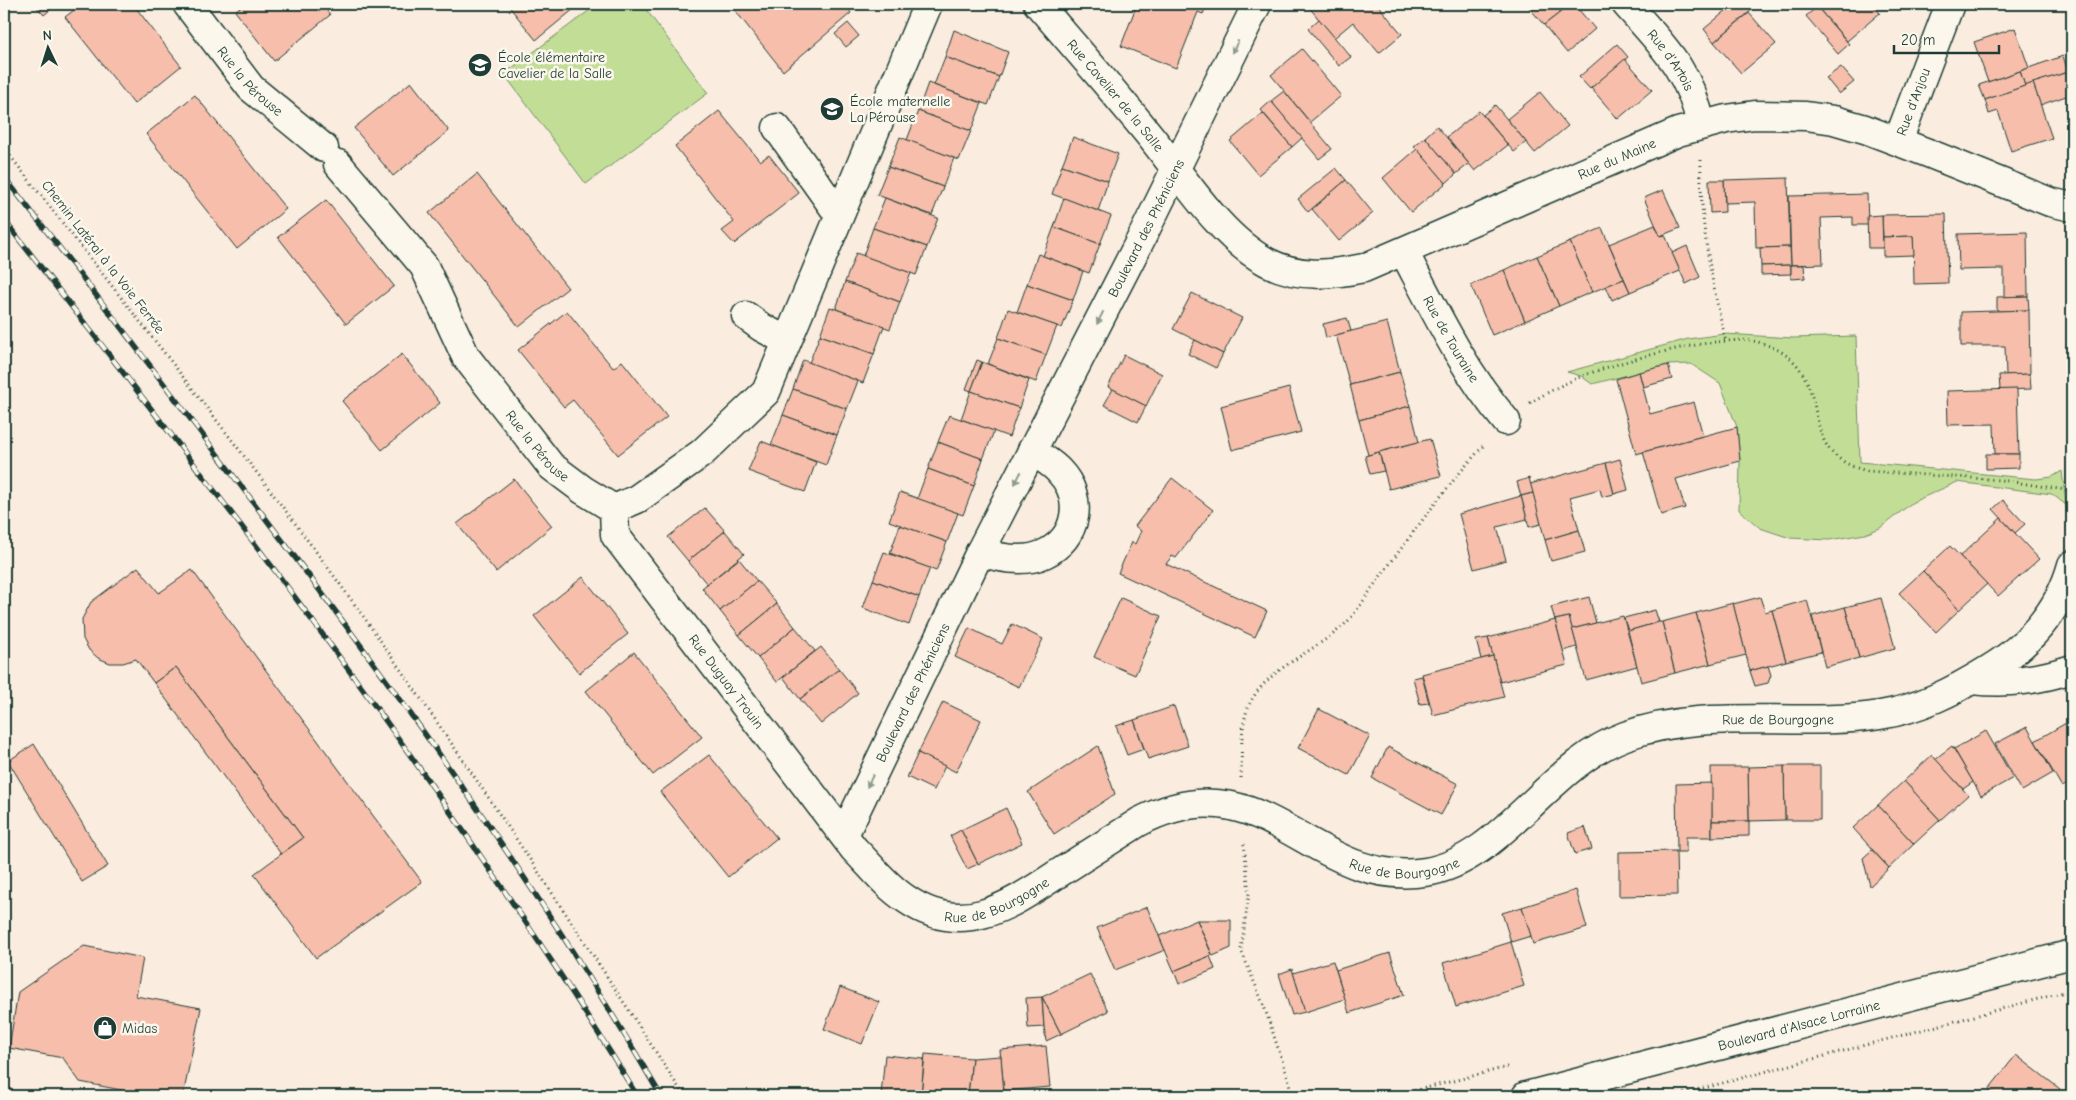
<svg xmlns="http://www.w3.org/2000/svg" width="2076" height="1100" font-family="'Comic Neue',sans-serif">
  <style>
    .green { fill: #c2de96; stroke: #708e65 }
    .building { fill: #f6beab; stroke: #1f3d34 }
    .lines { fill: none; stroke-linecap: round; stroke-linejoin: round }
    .minor-casing { stroke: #1f3d34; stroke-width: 31 }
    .major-casing { stroke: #1f3d34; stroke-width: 31 }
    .path { stroke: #1f3d34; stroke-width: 3; stroke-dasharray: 1 4; stroke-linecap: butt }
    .minor { stroke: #fbf7ec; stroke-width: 28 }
    .major { stroke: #fbf7ec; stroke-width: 28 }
    .rail-casing { stroke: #1f3d34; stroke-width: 5.5 }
    .rail { stroke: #fbf7ec; stroke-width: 4; stroke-dasharray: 11; stroke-linecap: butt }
    .oneway { fill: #8d9a90 }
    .labels { text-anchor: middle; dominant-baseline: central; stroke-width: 5; stroke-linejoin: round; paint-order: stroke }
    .poi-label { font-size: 14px; fill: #1f3d34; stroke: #fbf7ec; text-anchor: start }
    .street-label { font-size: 14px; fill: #1f3d34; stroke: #fbf7ec }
  </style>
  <rect width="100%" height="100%" fill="#faecdf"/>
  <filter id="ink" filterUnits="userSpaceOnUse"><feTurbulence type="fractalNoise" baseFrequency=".02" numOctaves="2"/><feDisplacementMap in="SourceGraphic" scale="10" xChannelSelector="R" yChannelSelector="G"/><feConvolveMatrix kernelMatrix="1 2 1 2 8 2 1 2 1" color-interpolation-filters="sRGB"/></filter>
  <g filter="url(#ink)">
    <g class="green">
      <path d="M598 4H642L708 93 586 184 504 74Z"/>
      <path d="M1724 334 1793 338 1856 336 1860 462 2036 479 2052 477 2062 471 2066 505 2052 494 1957 482 1913 502 1880 528 1865 534 1829 540 1790 538 1760 528 1739 510 1740 461 1737 427 1720 383 1691 364 1668 365 1592 384 1581 376 1567 372 1688 339Z"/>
    </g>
    <g class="building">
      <path d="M34 4H57L44 15Z"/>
      <path d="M82 4H133L181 66 134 104 65 17Z"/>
      <path d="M244 4H322L330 15 274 61 235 11Z"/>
      <path d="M507 4H580L536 40Z"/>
      <path d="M730 4H844L851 13 783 71Z"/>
      <path d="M1137 4H1207L1203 14 1198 12 1176 68 1121 46Z"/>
      <path d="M1314 4H1377L1402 34 1379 53 1353 22 1334 38 1309 7Z"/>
      <path d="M1526 4H1571L1544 25Z"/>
      <path d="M1571 4H1574L1595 29 1567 53 1544 25Z"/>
      <path d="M1734 4H1749L1753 9 1714 42 1704 29Z"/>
      <path d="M1823 4H1872L1880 13 1847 41 1818 8Z"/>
      <path d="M1817 7 1849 44 1838 54 1806 16Z"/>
      <path d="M1749 13 1776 44 1741 73 1714 42Z"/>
      <path d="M1319 19 1351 57 1339 66 1308 29Z"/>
      <path d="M848 23 859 36 846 47 835 34Z"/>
      <path d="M2015 28 2029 68 1988 82 1974 42Z"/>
      <path d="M954 30 1008 52 999 77 945 57Z"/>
      <path d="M1617 44 1628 57 1590 89 1579 77Z"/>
      <path d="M1302 49 1341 96 1310 122 1271 75Z"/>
      <path d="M2063 56 2068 72 2025 86 2020 71Z"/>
      <path d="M945 57 999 77 988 105 934 85Z"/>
      <path d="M1625 59 1652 90 1618 119 1591 88Z"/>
      <path d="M1841 67 1854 82 1839 94 1826 78Z"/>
      <path d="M2020 71 2025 86 1985 100 1979 85Z"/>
      <path d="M2068 72 2072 83V94L2040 105 2033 83Z"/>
      <path d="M411 82 449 131 393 176 354 128Z"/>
      <path d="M928 83 982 103 971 131 918 111Z"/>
      <path d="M2033 83 2052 138 2011 151 1998 111 1989 114 1985 100Z"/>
      <path d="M1284 91 1332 149 1319 159 1271 101Z"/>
      <path d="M1540 92 1568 126 1535 153 1507 119Z"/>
      <path d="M195 95 286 209 237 249 146 134Z"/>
      <path d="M1271 101 1302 138 1292 147 1261 110Z"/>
      <path d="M1495 105 1526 142 1514 152 1483 115Z"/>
      <path d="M719 111 760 161 769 155 799 193 734 244 722 231 734 222 675 146Z"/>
      <path d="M918 111 971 131 959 160 907 140Z"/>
      <path d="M1479 111 1508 145 1475 171 1447 137Z"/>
      <path d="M1263 113 1292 147 1258 175 1230 141Z"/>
      <path d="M1437 126 1469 164 1456 174 1425 137Z"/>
      <path d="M900 137 954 158 943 187 888 167Z"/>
      <path d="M1073 137 1118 154 1108 181 1062 165Z"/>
      <path d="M1425 137 1456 174 1446 183 1414 146Z"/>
      <path d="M1417 149 1446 183 1411 212 1383 178Z"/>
      <path d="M1062 165 1108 181 1098 211 1052 194Z"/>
      <path d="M888 167 943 187 932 215 877 195Z"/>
      <path d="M1336 168 1346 180 1308 212 1298 199Z"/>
      <path d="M477 174 568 288 519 327 429 213Z"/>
      <path d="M1788 178 1790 247 1756 248 1755 202 1725 203 1724 180Z"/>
      <path d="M1346 180 1373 213 1339 241 1312 209Z"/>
      <path d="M1709 180H1724L1725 212 1710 213Z"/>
      <path d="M1663 190 1680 228 1660 236 1644 198Z"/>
      <path d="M1867 194 1868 225H1853V217L1821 218 1823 264 1791 265 1789 196Z"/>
      <path d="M885 198 938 218 927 247 873 228Z"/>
      <path d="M1064 198 1111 216 1100 244 1054 227Z"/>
      <path d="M326 200 394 286 346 324 278 237Z"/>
      <path d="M1946 214 1948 283 1914 284 1913 236 1883 237 1882 215Z"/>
      <path d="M1882 215 1883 248H1868L1867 216Z"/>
      <path d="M1655 225 1660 236 1665 235 1680 271 1630 292 1609 244Z"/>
      <path d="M1054 227 1100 244 1089 273 1043 256Z"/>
      <path d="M873 228 927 247 916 275 863 256Z"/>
      <path d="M1602 228 1624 279 1592 292 1570 242Z"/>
      <path d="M2027 232 2028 296 2004 297V269L1959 270 1958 234Z"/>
      <path d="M1913 236 1914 255 1883 256V237Z"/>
      <path d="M1570 242 1592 292 1559 306 1537 256Z"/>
      <path d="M1687 246 1700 277 1686 284 1672 253Z"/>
      <path d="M1790 247 1791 265 1761 266 1760 248Z"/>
      <path d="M856 253 911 273 900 302 845 282Z"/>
      <path d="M1038 254 1083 271 1073 300 1027 284Z"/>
      <path d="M1537 256 1559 306 1525 321 1504 270Z"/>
      <path d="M1791 265V274L1761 275V266Z"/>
      <path d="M1791 265H1804L1805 278 1791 279Z"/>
      <path d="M1504 270 1525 321 1492 335 1471 285Z"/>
      <path d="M1624 279 1630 292 1612 300 1606 286Z"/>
      <path d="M845 282 900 302 890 329 836 309Z"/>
      <path d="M1027 284 1073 300 1062 328 1017 312Z"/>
      <path d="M1192 293 1242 318 1223 354 1173 329Z"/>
      <path d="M2028 296 2029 310 1997 311V297Z"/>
      <path d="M830 307 884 326 874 354 820 335Z"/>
      <path d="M1008 309 1057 326 1046 355 998 338Z"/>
      <path d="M2029 310 2030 374 2006 375 2005 346H1961V312Z"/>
      <path d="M567 311 613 368 622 361 667 417 618 455 573 400 564 407 518 350Z"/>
      <path d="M1347 318 1351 331 1326 338 1323 324Z"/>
      <path d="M1387 322 1400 372 1350 385 1336 335Z"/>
      <path d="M820 335 874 354 863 383 809 363Z"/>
      <path d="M998 338 1046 355 1036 382 988 364Z"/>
      <path d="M1195 340 1223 354 1216 368 1188 354Z"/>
      <path d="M402 354 440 403 382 450 342 401Z"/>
      <path d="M1124 355 1162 374 1146 406 1108 387Z"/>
      <path d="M803 360 858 381 847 409 793 389Z"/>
      <path d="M977 360 982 362 971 391 966 389Z"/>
      <path d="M982 362 1029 380 1019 408 971 391Z"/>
      <path d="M1668 365 1672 379 1643 387 1639 372Z"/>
      <path d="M1400 372 1410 406 1359 420 1350 385Z"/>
      <path d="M1639 372 1650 414 1694 402 1703 436 1636 454 1616 379Z"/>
      <path d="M2030 374 2031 389 2000 390 1999 375Z"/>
      <path d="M1289 388 1301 432 1232 450 1221 406Z"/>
      <path d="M793 389 847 409 837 435 783 415Z"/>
      <path d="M1113 389 1146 406 1138 422 1104 405Z"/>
      <path d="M2017 389 2019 454H1995L1994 424 1948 425 1947 391Z"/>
      <path d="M971 391 1019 408 1009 437 961 419Z"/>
      <path d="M1410 406 1419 442 1368 455 1359 420Z"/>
      <path d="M783 415 837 435 826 465 771 445Z"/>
      <path d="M949 415 994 431 983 459 938 442Z"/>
      <path d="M1737 427 1740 461 1676 479 1685 508 1661 515 1643 452Z"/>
      <path d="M1430 439 1441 476 1389 489 1379 452Z"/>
      <path d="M761 441 816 462 805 492 748 471Z"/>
      <path d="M938 442 983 459 974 486 928 469Z"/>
      <path d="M1379 452 1384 471 1370 474 1365 456Z"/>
      <path d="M1986 454H2019V468L1986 469Z"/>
      <path d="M1620 459 1628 490 1614 494 1606 463Z"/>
      <path d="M1606 463 1614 494 1602 497 1600 489 1570 497 1579 530 1545 540 1530 484Z"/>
      <path d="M928 469 974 486 963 515 917 499Z"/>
      <path d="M1172 478 1213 510 1176 558 1172 556 1166 564 1267 611 1255 637 1118 573 1132 542 1135 544 1141 531 1135 526Z"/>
      <path d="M1529 478 1533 493 1521 496 1517 482Z"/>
      <path d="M514 479 552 526 496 572 457 524Z"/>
      <path d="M900 492 958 513 947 542 889 521Z"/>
      <path d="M1533 493 1541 524 1529 527 1521 496Z"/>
      <path d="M1521 496 1527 519 1497 527 1506 560 1474 569 1459 514Z"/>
      <path d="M2003 500 2025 524 2015 533 1993 509Z"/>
      <path d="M705 508 725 531 688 561 668 537Z"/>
      <path d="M2001 518 2039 559 1998 596 1960 556Z"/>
      <path d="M900 525 947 542 936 571 890 553Z"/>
      <path d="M1579 530 1585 552 1551 561 1545 540Z"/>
      <path d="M725 531 744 554 707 584 688 561Z"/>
      <path d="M1950 546 1987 584 1959 610 1923 571Z"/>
      <path d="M884 552 930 568 919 597 873 580Z"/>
      <path d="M739 559 757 581 720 611 702 588Z"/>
      <path d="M138 567 159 593 192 570 422 882 316 958 254 874 303 838 176 667 154 683 136 659 123 663H110L98 658 89 650 83 639 82 619 91 602Z"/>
      <path d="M1923 571 1959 610 1936 632 1899 593Z"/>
      <path d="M583 577 628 634 579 673 534 616Z"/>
      <path d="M873 580 919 597 909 625 863 608Z"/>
      <path d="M757 581 777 604 739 635 720 611Z"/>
      <path d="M1589 597 1596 623 1572 629 1569 617 1555 620 1551 607Z"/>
      <path d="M1760 597 1765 612 1772 610 1786 661 1750 671 1733 604Z"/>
      <path d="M1121 598 1161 616 1135 675 1094 657Z"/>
      <path d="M1881 598 1895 648 1859 658 1845 607Z"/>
      <path d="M1807 600 1821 652 1786 661 1772 610Z"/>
      <path d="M1733 603 1746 655 1710 664 1696 613Z"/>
      <path d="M777 604 795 627 758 658 739 635Z"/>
      <path d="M1845 607 1859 658 1825 667 1812 616Z"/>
      <path d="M1655 610 1659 622 1628 631 1624 618Z"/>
      <path d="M1696 613 1710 664 1675 673 1662 622Z"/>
      <path d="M1623 616 1637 666 1586 680 1572 629Z"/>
      <path d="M1569 617 1577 647 1563 651 1555 620Z"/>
      <path d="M1555 620 1567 665 1500 682 1488 638Z"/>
      <path d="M1659 622H1662L1675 673 1641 682 1628 631Z"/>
      <path d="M1012 624 1043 639 1019 687 955 657 969 628 1002 644Z"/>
      <path d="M795 627 815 651 777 682 758 658Z"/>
      <path d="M1488 638 1493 656 1481 659 1476 640Z"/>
      <path d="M821 647 839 669 800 699 783 677Z"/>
      <path d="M634 652 702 737 653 775 586 691Z"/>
      <path d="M1493 656 1504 697 1433 715 1422 674Z"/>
      <path d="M1768 666 1771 675 1768 683 1755 686 1750 671Z"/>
      <path d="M176 667 303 838 281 854 154 683Z"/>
      <path d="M839 669 858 693 821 724 800 699Z"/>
      <path d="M1422 676 1429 703 1420 704 1413 678Z"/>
      <path d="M943 702 981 720 956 772 918 753Z"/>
      <path d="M1174 706 1188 746 1148 759 1134 720Z"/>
      <path d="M1319 709 1370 736 1349 775 1298 748Z"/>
      <path d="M1134 720 1144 749 1127 755 1116 726Z"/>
      <path d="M2066 723 2072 733V782L2062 787 2035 741Z"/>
      <path d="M2027 727 2053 773 2022 791 1995 744Z"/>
      <path d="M1986 731 2013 778 1981 796 1954 749Z"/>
      <path d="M34 744 108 866 82 882 8 761Z"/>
      <path d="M1098 746 1115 794 1054 834 1028 792Z"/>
      <path d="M1952 746 1973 782 1963 789 1935 759Z"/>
      <path d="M1388 747 1458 784 1441 815 1372 778Z"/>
      <path d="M918 753 945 766 934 790 907 777Z"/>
      <path d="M709 755 777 838 728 877 660 792Z"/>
      <path d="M1932 755 1968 795 1940 820 1904 781Z"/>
      <path d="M1784 766H1820V820H1785Z"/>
      <path d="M1784 766 1785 820 1749 821 1748 767Z"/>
      <path d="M1711 767H1748L1749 821H1712Z"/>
      <path d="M1904 781 1940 820 1914 844 1878 805Z"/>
      <path d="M1712 783V837H1686V852H1677L1676 784Z"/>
      <path d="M1878 805 1914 844 1889 868 1853 828Z"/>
      <path d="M1006 808 1022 843 978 864 961 830Z"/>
      <path d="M1712 821H1749V836L1712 837Z"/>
      <path d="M1585 827 1592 849 1575 854 1568 833Z"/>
      <path d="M961 830 978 864 967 869 950 836Z"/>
      <path d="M1872 850 1889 868 1870 886 1863 858Z"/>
      <path d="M1676 851 1677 895 1619 896V852Z"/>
      <path d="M1576 890 1587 928 1533 944 1522 907Z"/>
      <path d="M1147 907 1165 950 1115 970 1097 928Z"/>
      <path d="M1522 907 1531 936 1511 942 1502 913Z"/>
      <path d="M1197 920 1212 955 1174 971 1159 936Z"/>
      <path d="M1197 920H1231V948L1213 956Z"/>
      <path d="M1511 942 1524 986 1456 1007 1443 963Z"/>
      <path d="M84 946 143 958 136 996 201 1008 183 1096H152L80 1082 63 1058 9 1048 18 992Z"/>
      <path d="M1390 953 1404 995 1349 1013 1336 970Z"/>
      <path d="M1210 956 1215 969 1179 984 1174 971Z"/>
      <path d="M1333 961 1345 999 1305 1012 1293 973Z"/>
      <path d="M1292 969 1305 1012 1292 1015 1279 974Z"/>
      <path d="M1090 974 1108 1011 1061 1034 1042 997Z"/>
      <path d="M840 987 879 1002 862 1044 824 1029Z"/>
      <path d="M1042 997 1044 1027 1028 1028 1026 998Z"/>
      <path d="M1042 997 1061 1034 1046 1041 1044 1027Z"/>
      <path d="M1046 1046 1050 1087 1004 1091 1000 1050Z"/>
      <path d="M925 1054 972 1058 968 1096 921 1094Z"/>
      <path d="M885 1055 924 1059 921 1096 881 1095Z"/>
      <path d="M2016 1055 2060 1089 2054 1096H1998L1989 1089Z"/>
      <path d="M1001 1056 1004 1094 968 1096 972 1058Z"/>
    </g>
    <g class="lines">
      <g class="minor-casing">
        <g id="minor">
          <path id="s1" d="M187 4 251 88 324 148"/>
          <path id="s2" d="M1038 4C1074 46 1111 88 1146 131 1181 173 1218 236 1267 262 1298 278 1330 275 1364 268L1678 132 1726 119 1755 115 1806 116 1834 120 1865 129 1928 153 2050 202 2072 207"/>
          <path id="s3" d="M1626 4C1661 44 1690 70 1701 125"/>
          <path d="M777 128 839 215"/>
          <path id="s4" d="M1898 141 1950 4"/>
          <path id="s5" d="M338 164 424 266 466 357 551 466 583 490 614 509 637 499 702 453 766 392 928 4"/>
          <path id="s6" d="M1404 252C1435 311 1463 370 1506 421"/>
          <path d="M746 316 761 327 787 341"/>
          <path id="s7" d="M614 509 615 535 854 849C871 866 886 886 906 899 963 939 1010 905 1059 873 1086 856 1112 839 1139 822 1266 756 1310 889 1425 872 1501 861 1549 764 1625 736 1707 706 1796 728 1880 715 1919 709 1954 691 1988 670 2029 645 2059 612 2072 565"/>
          <path d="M980 552C999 558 1025 563 1044 554 1078 538 1085 498 1059 471 1052 463 1040 457 1032 450"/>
          <path d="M1972 680C2008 684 2038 680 2072 669"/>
          <path id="s8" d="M844 835 980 552 1143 235 1257 4"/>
        </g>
      </g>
      <g class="major-casing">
        <g id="major">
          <path id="s9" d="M1526 1096 2072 954"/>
        </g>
      </g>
      <g class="path">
        <path d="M4 148C126 305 252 461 368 623 477 778 582 936 684 1096"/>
        <path d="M1701 160C1699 222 1712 282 1726 342"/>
        <path d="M1530 403C1546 393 1563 384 1580 377 1617 362 1721 333 1758 342 1773 346 1790 355 1799 368 1828 408 1802 454 1867 471L2001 480 2072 491"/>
        <path d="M1241 778C1242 752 1239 718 1254 696 1275 664 1321 649 1348 621 1362 605 1373 585 1386 569 1418 526 1449 483 1485 444"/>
        <path d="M1244 844 1249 893 1241 950 1264 1006 1289 1081 1291 1096"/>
        <path d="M1395 1096 1511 1066"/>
        <path d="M1674 1096 2072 990"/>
      </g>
      <use href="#minor" class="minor"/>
      <use href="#major" class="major"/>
      <g class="rail-casing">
        <g id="rail">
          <path d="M4 177C92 288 178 402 263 515 405 702 543 893 661 1096"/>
          <path d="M4 220C169 431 335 642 486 864 538 940 590 1017 637 1096"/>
        </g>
      </g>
      <use href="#rail" class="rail"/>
    </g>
    <defs><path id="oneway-solid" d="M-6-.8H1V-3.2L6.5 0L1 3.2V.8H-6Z" transform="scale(1.25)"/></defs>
    <g class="oneway">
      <use href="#oneway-solid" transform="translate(1235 47) rotate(117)"/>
      <use href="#oneway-solid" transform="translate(1100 318) rotate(117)"/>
      <use href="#oneway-solid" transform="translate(1018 478) rotate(117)"/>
      <use href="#oneway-solid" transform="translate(870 781) rotate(116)"/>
    </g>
  </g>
  <defs>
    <g id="school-disc" transform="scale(1.25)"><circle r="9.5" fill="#1f3d34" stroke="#fbf7ec"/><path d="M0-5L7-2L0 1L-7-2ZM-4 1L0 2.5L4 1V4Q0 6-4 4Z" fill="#fff"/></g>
    <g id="shop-disc" transform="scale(1.25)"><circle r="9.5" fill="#1f3d34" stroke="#fbf7ec"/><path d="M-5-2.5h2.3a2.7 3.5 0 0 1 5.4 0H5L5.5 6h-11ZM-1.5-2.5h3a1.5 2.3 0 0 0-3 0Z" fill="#fff"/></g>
  </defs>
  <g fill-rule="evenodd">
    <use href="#school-disc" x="480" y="65"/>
    <use href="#school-disc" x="832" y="109"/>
    <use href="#shop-disc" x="105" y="1028"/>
  </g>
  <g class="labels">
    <g class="poi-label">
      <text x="498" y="57">École élémentaire<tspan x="498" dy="16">Cavelier de la Salle</tspan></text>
      <text x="850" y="101">École maternelle<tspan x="850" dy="16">La Pérouse</tspan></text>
      <text x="122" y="1028">Midas</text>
    </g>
    <g class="street-label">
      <text stroke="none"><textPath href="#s3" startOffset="72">Rue d'Artois</textPath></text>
      <text stroke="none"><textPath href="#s1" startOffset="100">Rue la Pérouse</textPath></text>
      <text stroke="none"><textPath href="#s2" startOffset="120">Rue Cavelier de la Salle</textPath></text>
      <text stroke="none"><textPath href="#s4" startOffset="42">Rue d'Anjou</textPath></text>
      <text stroke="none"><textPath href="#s2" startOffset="721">Rue du Maine</textPath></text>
      <text stroke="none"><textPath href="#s8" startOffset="678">Boulevard des Phéniciens</textPath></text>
      <text transform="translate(103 257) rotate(52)">Chemin Latéral à la Voie Ferrée</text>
      <text stroke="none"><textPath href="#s6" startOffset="99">Rue de Touraine</textPath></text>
      <text stroke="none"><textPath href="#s5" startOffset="348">Rue la Pérouse</textPath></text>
      <text stroke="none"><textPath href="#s7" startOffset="210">Rue Duguay Trouin</textPath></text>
      <text stroke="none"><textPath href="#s8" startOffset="158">Boulevard des Phéniciens</textPath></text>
      <text stroke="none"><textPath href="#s7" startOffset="1459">Rue de Bourgogne</textPath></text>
      <text stroke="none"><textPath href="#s7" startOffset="1039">Rue de Bourgogne</textPath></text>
      <text stroke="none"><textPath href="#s7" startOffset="591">Rue de Bourgogne</textPath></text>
      <text stroke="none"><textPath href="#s9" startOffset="282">Boulevard d'Alsace Lorraine</textPath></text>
    </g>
  </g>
  <rect width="2076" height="1100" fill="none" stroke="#fbf7ec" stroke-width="20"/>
  <rect x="10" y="10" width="2056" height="1080" fill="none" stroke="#1f3d34" stroke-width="2" filter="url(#ink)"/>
  <g transform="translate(48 48) rotate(356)" stroke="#fbf7ec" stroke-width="4" paint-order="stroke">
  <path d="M0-4L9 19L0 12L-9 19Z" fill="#1f3d34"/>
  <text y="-8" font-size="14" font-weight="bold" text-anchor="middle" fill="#1f3d34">N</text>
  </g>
  <path d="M1894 45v8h105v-8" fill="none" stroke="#1f3d34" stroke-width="2.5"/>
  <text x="1901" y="45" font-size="15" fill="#1f3d34" stroke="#fbf7ec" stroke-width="4" paint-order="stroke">20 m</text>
</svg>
